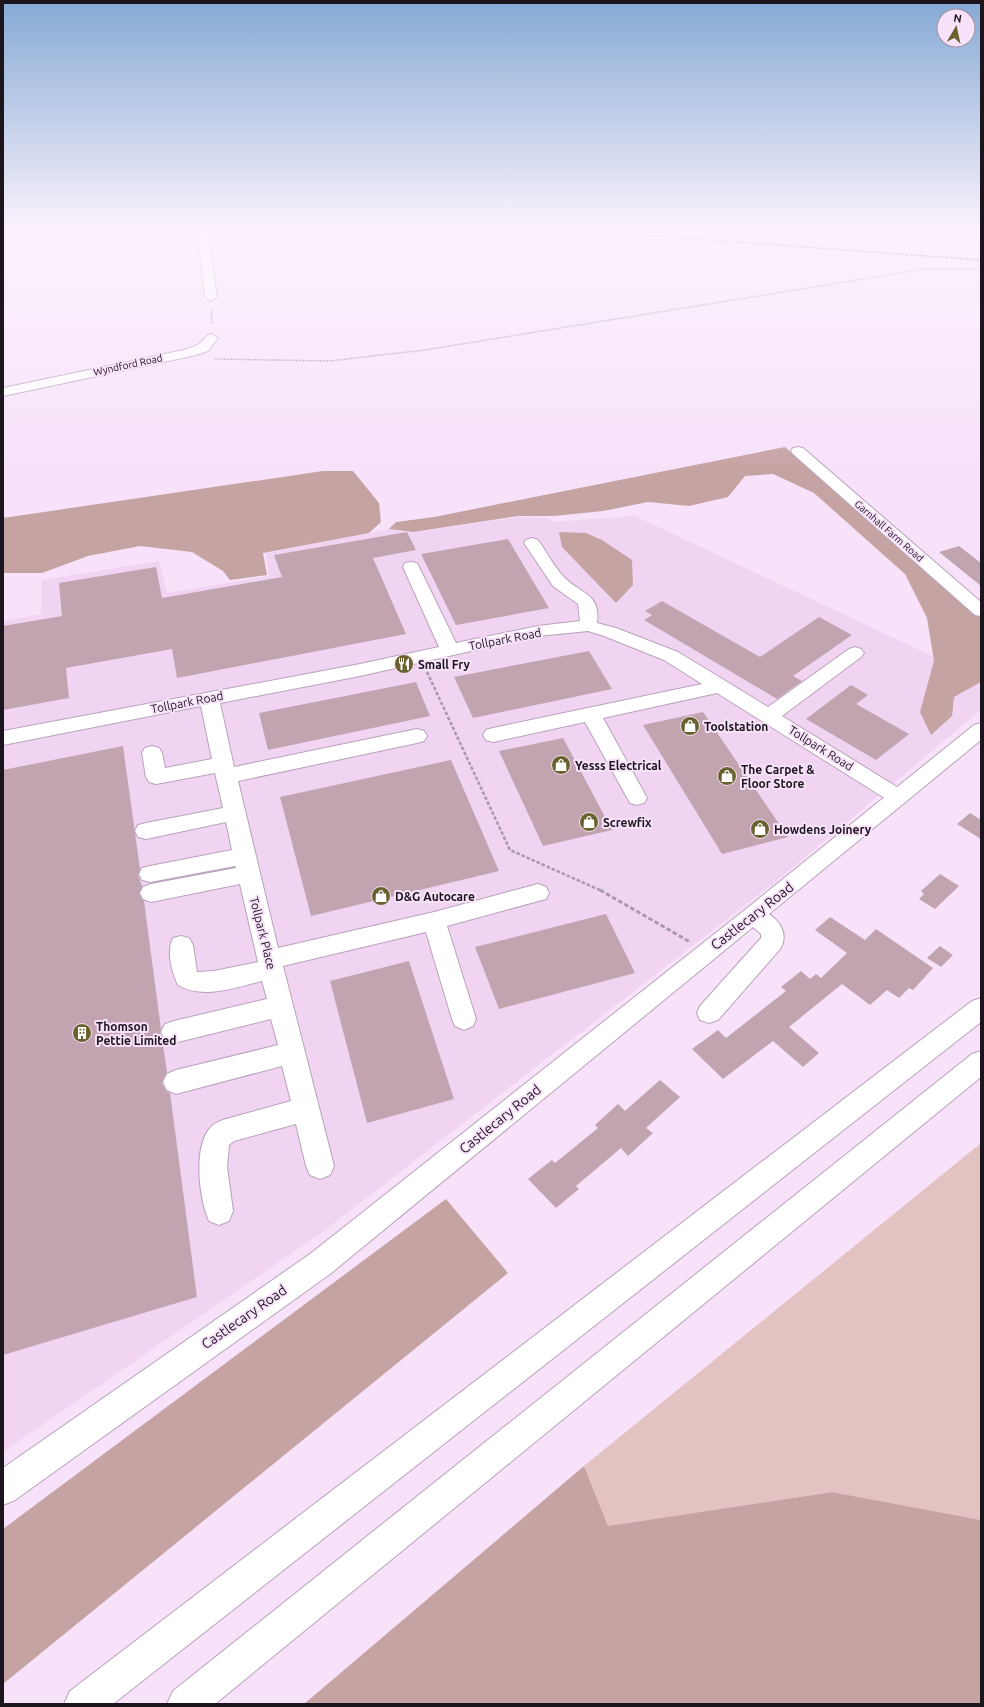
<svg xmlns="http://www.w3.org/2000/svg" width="984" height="1707" font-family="Ubuntu,sans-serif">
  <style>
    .built { fill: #f0d4f2 }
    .green { fill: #e2c3c2 }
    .forest { fill: #c6a3a3 }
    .building { fill: #c2a4b1 }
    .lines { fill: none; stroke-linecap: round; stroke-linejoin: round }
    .minor-casing { stroke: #b8a3ba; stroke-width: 2 }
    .major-casing { stroke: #b8a3ba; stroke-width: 2 }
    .highway-casing { stroke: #b8a3ba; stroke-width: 2 }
    .path-far2 { stroke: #a999ac; stroke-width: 1.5; stroke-dasharray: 2 1; stroke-linecap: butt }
    .path-far1 { stroke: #a999ac; stroke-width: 2.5; stroke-dasharray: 3.5 2; stroke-linecap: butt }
    .path { stroke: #a999ac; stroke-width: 3; stroke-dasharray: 4.5 2.5; stroke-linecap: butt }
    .minor { fill: #fff; fill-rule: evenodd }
    .major { fill: #fff; fill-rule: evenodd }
    .highway { fill: #fff; fill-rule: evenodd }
    .rail { stroke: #4c414d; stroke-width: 1.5; stroke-dasharray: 3.5 1.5; stroke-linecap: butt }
    .labels { text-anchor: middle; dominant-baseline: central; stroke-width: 4; stroke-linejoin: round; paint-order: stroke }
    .far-street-label { font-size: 10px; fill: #1d151e; stroke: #f7e2fa }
    .street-label { font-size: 12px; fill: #1d151e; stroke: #f7e2fa }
    .poi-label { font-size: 12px; font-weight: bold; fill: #1d151e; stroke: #f7e2fa; text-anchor: start }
    .near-street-label { font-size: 14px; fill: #1d151e; stroke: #f7e2fa }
  </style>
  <rect width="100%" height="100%" fill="#f7e2fa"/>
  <g class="built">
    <path d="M929 229H981V251L952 249Z"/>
    <path d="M635 516 981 679V710L784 875 324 1231 3 1452V621L41 614 42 580 159 561 167 593 269 576 266 553 389 529 409 533 518 517 547 518 552 522Z"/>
  </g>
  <path class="green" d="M981 1143V1520L832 1492 608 1526 584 1466Z"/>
  <g class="forest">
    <path d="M785 447 981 618V682L954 697 952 716 931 735 920 712 934 661 927 618 905 574 814 493 773 474 745 476 728 497 689 506 648 502 603 511 554 516H518L413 532 389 529 396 522 434 517Z"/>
    <path d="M323 471H353L379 503 381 522 369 533 263 553 267 575 230 580 223 571 192 552 140 546 88 556 42 573H3V518Z"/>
    <path d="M559 532 586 533 602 540 632 560 633 585 616 603 562 547Z"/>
    <path d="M446 1199 508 1273 3 1684V1529Z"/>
    <path d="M584 1466 608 1526 832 1492 981 1520V1704H304Z"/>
  </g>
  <g class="building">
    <path d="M407 532 416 550 373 558 406 634 177 678 172 649 66 668 69 698 3 710V626L62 616 59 583 156 567 162 598 282 577 274 555Z"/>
    <path d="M508 539 549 608 456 625 421 554Z"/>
    <path d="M959 546 981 563V586L939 552Z"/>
    <path d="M662 601 760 657 819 617 852 635 793 676 802 681 777 699 644 620 652 615 645 611Z"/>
    <path d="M589 651 612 689 473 718 454 677Z"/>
    <path d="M416 682 430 716 268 750 259 713Z"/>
    <path d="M851 685 868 695 856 704 909 734 876 760 806 719Z"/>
    <path d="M703 712 788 837 722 854 643 725Z"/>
    <path d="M563 738 612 830 543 846 499 751Z"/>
    <path d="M123 746 140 869 138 875 142 886 139 894 144 901 161 1029 160 1033 162 1038 167 1072 162 1083 166 1091 170 1093 197 1297 3 1355V770Z"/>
    <path d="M451 760 499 871 311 916 280 797Z"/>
    <path d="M970 813 981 820V839L957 824Z"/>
    <path d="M940 874 959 886 935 909 919 899 924 894 921 891Z"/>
    <path d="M606 914 635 973 499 1009 475 947Z"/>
    <path d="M830 917 865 940 876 929 933 968 913 990 909 988 899 998 887 990 870 1005 842 984 789 1027 819 1053 803 1067 773 1041 723 1079 692 1049 718 1030 726 1038 786 991 781 987 801 971 810 979 816 974 821 978 847 953 815 930Z"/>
    <path d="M940 946 953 955 941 967 927 958Z"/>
    <path d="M409 961 454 1099 367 1123 330 981Z"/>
    <path d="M660 1080 680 1097 646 1128 653 1133 628 1156 621 1148 576 1186 579 1189 556 1208 528 1179 552 1160 555 1163 598 1128 595 1125 618 1104 625 1111Z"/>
  </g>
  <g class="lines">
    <g class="minor-casing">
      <g id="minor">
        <path d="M197 229H207L217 297 211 301 205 297Z"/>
        <path d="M212 334 218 338 208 351 192 356 3 396V388L184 350 198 345 208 335Z"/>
        <path d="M798 447 803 448 981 602V616L975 615 793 454 791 451 793 448Z"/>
        <path d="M532 538 538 540C546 551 553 565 563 576 579 594 601 592 597 623L616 628 678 652 768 707 849 649 855 647 861 649 864 653 861 657 782 716 905 792 908 797 905 802 898 804 891 802 717 693 603 718 647 798 644 803 637 805 630 803 585 722 493 742 486 740 483 735 486 730 493 728 702 684 664 660 604 636 588 631 538 636 360 676 220 703 234 767 417 729 424 731 427 736 424 741 417 743 238 781 278 948 434 912 538 884 546 887 549 893 546 899 447 926 476 1019 473 1026 464 1030 455 1026 452 1019 426 932 283 966 334 1166 330 1175 320 1179 310 1175 306 1166 296 1124 234 1141 229 1145 227 1167 233 1211 229 1221 219 1225 209 1221C199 1198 193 1148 210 1128 214 1123 220 1121 226 1119L291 1101 282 1066 176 1094 167 1090 163 1082 167 1074 176 1070 278 1045 271 1019 174 1043 165 1040 161 1032 165 1024 174 1021 267 999 262 981C237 987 203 1000 178 985 172 972 166 952 173 938L181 936 189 938 193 945 197 972 214 971 258 962 240 884 151 902 143 899 140 893 143 887 151 884 236 868 235 866 150 882 142 880 139 874 142 868 150 866 232 850 226 822 146 839 138 837 135 831 138 825 146 823 223 808 215 773 156 784 149 782 146 777 142 753 145 748 152 746 159 748 162 753 165 768 212 759 201 706 3 745V731L360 664 439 647 403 567 405 563 411 562 417 563 419 567 456 643 538 626 580 621 578 604 553 586 524 543 526 540Z"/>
        <path d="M754 906C771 912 791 928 781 948L718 1020 709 1023 700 1020 697 1013 700 1006 761 938V934L746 921 742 915 746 909Z"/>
      </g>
    </g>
    <g class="major-casing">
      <path id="major" d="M981 723V740L330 1274 15 1500 3 1505V1468L310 1254 746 909 974 725Z"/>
    </g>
    <g class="highway-casing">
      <g id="highway">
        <path d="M981 998V1022L113 1704H64L70 1691 972 1001Z"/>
        <path d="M981 1051V1077L215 1704H167L173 1691 972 1054Z"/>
      </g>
    </g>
    <g class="path-far2">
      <path d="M211 309 212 324"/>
      <path d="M215 359 329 361 425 350 925 269H981"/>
    </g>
    <path class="path-far1" d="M427 672 510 850 602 891"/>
    <path class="path" d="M600 890 690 942"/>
    <use href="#minor" class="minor"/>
    <use href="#major" class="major"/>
    <use href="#highway" class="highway"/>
    <path class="rail" d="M561 229 981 260"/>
  </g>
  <linearGradient id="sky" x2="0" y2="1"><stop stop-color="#85aad4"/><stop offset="0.49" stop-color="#fbf2fd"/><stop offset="1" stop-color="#fbf2fd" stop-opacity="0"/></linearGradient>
  <rect width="984" height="468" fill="url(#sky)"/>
  <defs>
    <g id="restaurant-disc" transform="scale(1)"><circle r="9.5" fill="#69622f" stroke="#f7e2fa"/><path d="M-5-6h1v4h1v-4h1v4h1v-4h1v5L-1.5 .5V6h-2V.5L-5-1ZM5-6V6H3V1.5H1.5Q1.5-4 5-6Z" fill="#fff"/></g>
    <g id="shop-disc" transform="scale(1)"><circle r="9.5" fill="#69622f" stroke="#f7e2fa"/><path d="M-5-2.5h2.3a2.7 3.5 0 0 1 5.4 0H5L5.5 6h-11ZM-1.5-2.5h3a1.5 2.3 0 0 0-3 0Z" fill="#fff"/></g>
    <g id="building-disc" transform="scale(1)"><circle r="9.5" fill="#69622f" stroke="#f7e2fa"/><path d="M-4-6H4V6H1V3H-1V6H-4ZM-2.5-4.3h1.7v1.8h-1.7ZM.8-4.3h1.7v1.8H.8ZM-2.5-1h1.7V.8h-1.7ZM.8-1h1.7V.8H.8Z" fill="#fff"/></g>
  </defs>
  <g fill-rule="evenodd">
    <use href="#restaurant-disc" x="404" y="664"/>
    <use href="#shop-disc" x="690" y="726"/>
    <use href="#shop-disc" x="561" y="765"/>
    <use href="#shop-disc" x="727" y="776"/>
    <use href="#shop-disc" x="589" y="822"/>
    <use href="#shop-disc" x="760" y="829"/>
    <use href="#shop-disc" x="381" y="896"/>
    <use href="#building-disc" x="82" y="1033"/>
  </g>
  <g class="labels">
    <g class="far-street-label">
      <text transform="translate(128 365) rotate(-12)">Wyndford Road</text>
      <text transform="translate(889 531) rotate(41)">Garnhall Farm Road</text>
    </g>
    <g class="street-label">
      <text transform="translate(505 639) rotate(-11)">Tollpark Road</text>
      <text transform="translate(187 702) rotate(-11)">Tollpark Road</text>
      <text transform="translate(821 748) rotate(32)">Tollpark Road</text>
      <text transform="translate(263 933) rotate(76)">Tollpark Place</text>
    </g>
    <g class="poi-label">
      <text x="418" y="664">Small Fry</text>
      <text x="704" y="726">Toolstation</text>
      <text x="575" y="765">Yesss Electrical</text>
      <text x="741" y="769">The Carpet &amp;<tspan x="741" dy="14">Floor Store</tspan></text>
      <text x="603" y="822">Screwfix</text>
      <text x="774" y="829">Howdens Joinery</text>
      <text x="395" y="896">D&amp;G Autocare</text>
      <text x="96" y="1026">Thomson<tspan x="96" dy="14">Pettie Limited</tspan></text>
    </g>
    <g class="near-street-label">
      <text transform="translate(752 916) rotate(-38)">Castlecary Road</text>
      <text transform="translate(500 1119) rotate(-39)">Castlecary Road</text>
      <text transform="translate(244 1317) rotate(-35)">Castlecary Road</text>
    </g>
  </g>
  <rect width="984" height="1707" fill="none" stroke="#1d151e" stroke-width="8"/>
  <g transform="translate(956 28) rotate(9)"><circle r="19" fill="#f7e2fa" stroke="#a090a2"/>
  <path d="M0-3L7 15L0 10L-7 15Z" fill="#69622f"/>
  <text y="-6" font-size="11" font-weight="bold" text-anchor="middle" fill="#1d151e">N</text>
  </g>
</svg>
